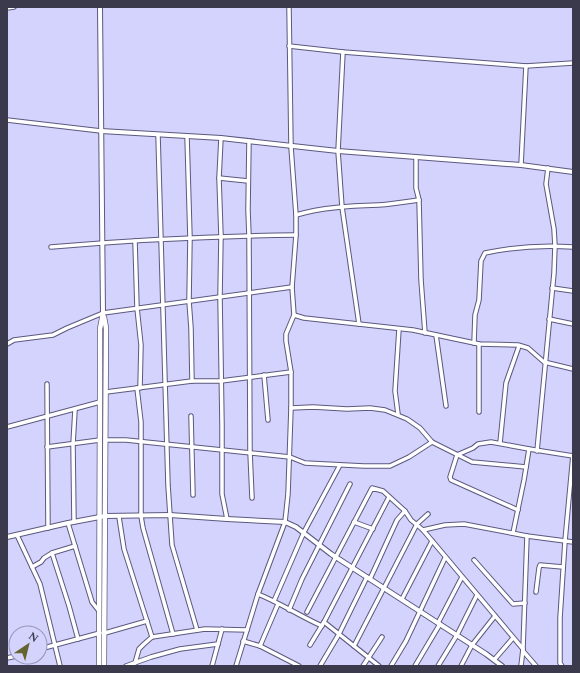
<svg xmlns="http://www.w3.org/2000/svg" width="580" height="673" font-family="Spectral,serif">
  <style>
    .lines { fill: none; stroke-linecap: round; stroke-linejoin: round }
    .minor-casing { stroke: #5b597e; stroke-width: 5.5 }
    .tertiary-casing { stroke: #5b597e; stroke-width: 6 }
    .secondary-casing { stroke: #5b597e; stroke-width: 6 }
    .minor { stroke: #fff; stroke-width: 3.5 }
    .tertiary { stroke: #fff; stroke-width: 4 }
    .secondary { stroke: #fff; stroke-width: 4.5 }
  </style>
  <rect width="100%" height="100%" fill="#d4d3fe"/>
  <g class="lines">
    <g class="minor-casing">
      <g id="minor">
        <path d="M7 8 14 7"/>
        <path d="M289 46 343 52 526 66 573 63"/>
        <path d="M343 52 338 151 342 207 359 324"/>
        <path d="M7 120 101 131"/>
        <path d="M158 135 168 485 172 545 197 630"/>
        <path d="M187 136 190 238 189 301 191 328 192 381"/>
        <path d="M221 138 219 178 221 236 220 297 222 425V494L227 519"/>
        <path d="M249 141 248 210 249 236 250 452 252 498"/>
        <path d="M416 157V188L419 200 421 280 425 333"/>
        <path d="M521 165 526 66"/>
        <path d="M219 178 248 181"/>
        <path d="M296 215C322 207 351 206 379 205 392 204 405 202 419 200"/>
        <path d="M135 241 137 308 141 345 140 388"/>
        <path d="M51 247C132 240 214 236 296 235"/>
        <path d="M552 288 573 291"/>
        <path d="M294 315 304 318 413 330 479 344 518 345 528 348 544 362 573 369"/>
        <path d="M549 319 573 324"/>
        <path d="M436 335 446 406"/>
        <path d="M474 343 475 315 479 300 481 261 485 253C513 247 544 245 573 247"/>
        <path d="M7 344 14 340 53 335 67 328 103 313 292 287"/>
        <path d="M479 344V412"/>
        <path d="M264 375 268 420"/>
        <path d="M47 384 48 528"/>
        <path d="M137 388 141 422V516L143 528 173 634"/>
        <path d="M106 392 192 381H221L291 372"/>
        <path d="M291 408 313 407 347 409 370 408 385 410 407 419 420 428 432 442 472 462 526 467"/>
        <path d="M398 414 395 391 399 329"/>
        <path d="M191 416 193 495"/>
        <path d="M7 427 100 402"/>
        <path d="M106 440H126L290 457 305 463 364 466H390L409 457 432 442"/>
        <path d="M500 443 506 383 519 346"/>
        <path d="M47 447 100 440"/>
        <path d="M537 451 554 273 555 246 554 229 546 184 548 168"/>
        <path d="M518 510 451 480 450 477 457 455 473 448 478 444 491 442 529 449 573 456"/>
        <path d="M119 517 124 549 152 637"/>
        <path d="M74 522 73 444 75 410"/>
        <path d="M354 522 373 529"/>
        <path d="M68 523 92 602 99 611"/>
        <path d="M423 530 523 649"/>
        <path d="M513 533 524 480 529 449"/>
        <path d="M17 535 40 584 60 666"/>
        <path d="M52 553 69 606 78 639"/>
        <path d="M474 560 513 604 525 603"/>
        <path d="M32 567 41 562 44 558 52 553 75 546"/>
        <path d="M370 579 397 520 405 511"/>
        <path d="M536 592 539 568 540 565 563 567"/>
        <path d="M258 594C280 603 300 616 322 626"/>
        <path d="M402 599 432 541"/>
        <path d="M274 601 304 532 340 465"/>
        <path d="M289 610 302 579 350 484"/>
        <path d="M307 612 372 488 383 491 405 511 411 520 423 530 445 525 464 524 527 536 573 542"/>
        <path d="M324 622 379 666"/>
        <path d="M438 623 462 577"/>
        <path d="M105 633 147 621"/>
        <path d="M243 641 260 646 299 666"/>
        <path d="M310 645 324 622 389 497"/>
        <path d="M260 646 278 604"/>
        <path d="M354 646 417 524 428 514"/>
        <path d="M40 649 100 633"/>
        <path d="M523 651 536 666"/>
        <path d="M7 658 16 656"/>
        <path d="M494 660 513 638"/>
        <path d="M135 663 139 649 144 644 152 637 205 629 247 630"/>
        <path d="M126 666 151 657 180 649 218 644"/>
        <path d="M212 666 222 629"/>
        <path d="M236 666 258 594 285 522 288 494 291 408V372L286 341V334L294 315 292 287 296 235V215L291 147 289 7"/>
        <path d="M320 666 339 634 367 577"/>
        <path d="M363 666 382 637"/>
        <path d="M391 666 406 641 445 558"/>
        <path d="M415 666 440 624"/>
        <path d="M438 666 457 635 477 595"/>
        <path d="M461 666 472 645 495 616"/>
        <path d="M521 666 523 649 527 536"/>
        <path d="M562 666 560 663V618L565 541 573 455"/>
      </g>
    </g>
    <g class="tertiary-casing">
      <g id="tertiary">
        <path d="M100 7 103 313"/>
        <path d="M101 131 221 138 338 151 521 165 573 172"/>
        <path d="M7 537 68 523 105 516 170 515 227 519 285 522 296 527 331 554 486 654 502 666"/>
      </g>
    </g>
    <g class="secondary-casing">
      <g id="secondary">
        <path d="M104 317 106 328 104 666"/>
        <path d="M99 666 100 392V329L103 313"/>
      </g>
    </g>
    <use href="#minor" class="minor"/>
    <use href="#tertiary" class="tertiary"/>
    <use href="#secondary" class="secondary"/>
  </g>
  <rect width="580" height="673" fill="none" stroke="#3b3a4c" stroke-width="16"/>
  <g transform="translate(28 645) rotate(35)"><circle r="19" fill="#d4d3fe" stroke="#9796b7"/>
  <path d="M0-3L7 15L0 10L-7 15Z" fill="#65632f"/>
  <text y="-6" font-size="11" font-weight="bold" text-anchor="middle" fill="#3b3a4c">N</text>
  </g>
</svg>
